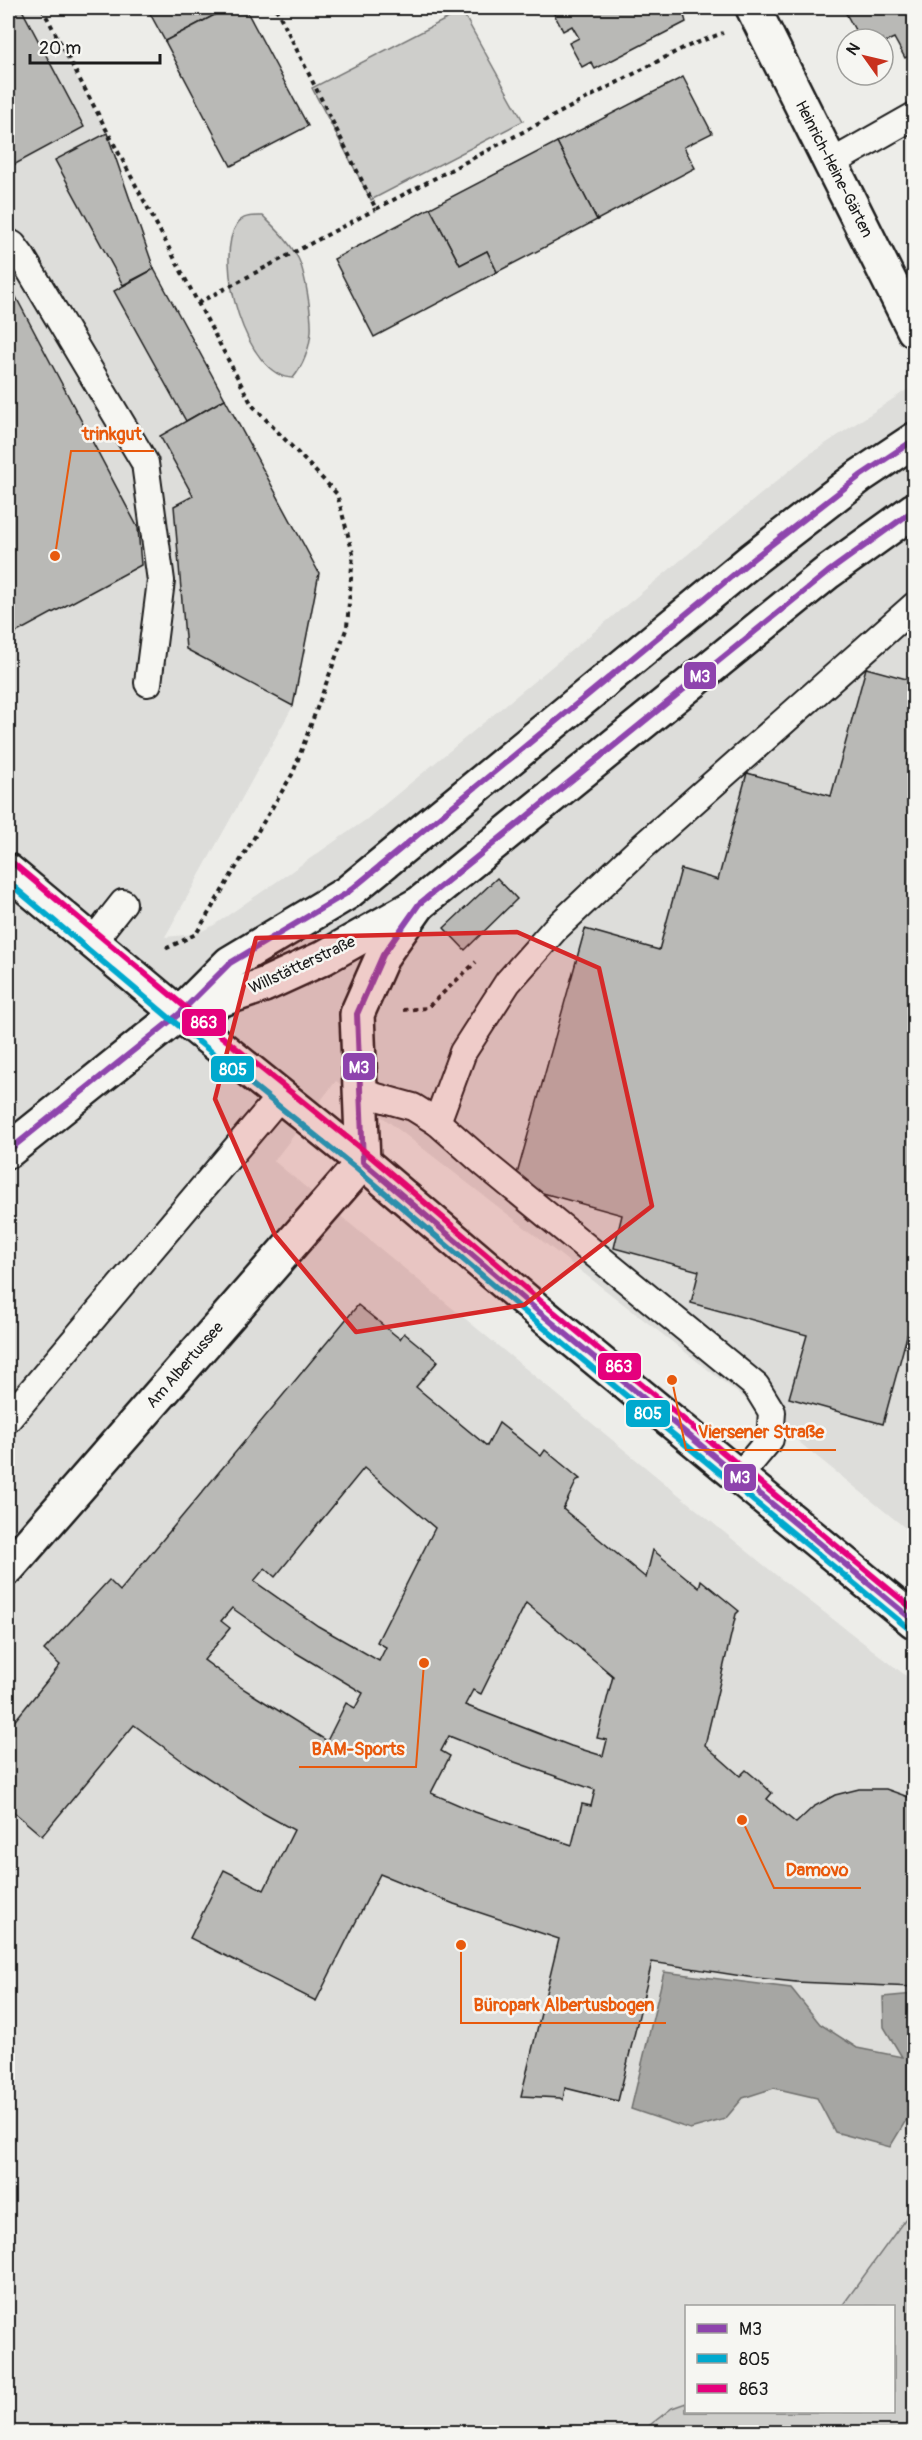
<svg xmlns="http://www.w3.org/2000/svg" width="922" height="2440" font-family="Pangolin,sans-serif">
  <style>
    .built { fill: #ddddda }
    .green { fill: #cececb; stroke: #757574; stroke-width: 1.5 }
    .water { fill: #a6a6a3; stroke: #6f6f6d; stroke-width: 1.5 }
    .building { fill: #b9b9b6; stroke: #1c1c1c; stroke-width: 1.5; fill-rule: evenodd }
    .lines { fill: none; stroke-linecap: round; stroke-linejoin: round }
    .lane-casing { stroke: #1c1c1c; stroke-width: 30 }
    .street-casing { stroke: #1c1c1c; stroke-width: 38 }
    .secondary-casing { stroke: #1c1c1c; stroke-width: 38 }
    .path { stroke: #1c1c1c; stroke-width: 4; stroke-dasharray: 4.5 4.5; stroke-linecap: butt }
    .lane { stroke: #f6f6f2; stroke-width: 26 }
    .street { stroke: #f6f6f2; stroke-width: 33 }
    .secondary { stroke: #f6f6f2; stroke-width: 33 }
    .bus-1-casing { stroke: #f6f6f2; stroke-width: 10 }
    .bus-2-casing { stroke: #f6f6f2; stroke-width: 10 }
    .bus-3-casing { stroke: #f6f6f2; stroke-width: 10 }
    .bus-1 { stroke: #8e44ad; stroke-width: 6 }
    .bus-2 { stroke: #00a9ce; stroke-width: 6 }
    .bus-3 { stroke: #e5007d; stroke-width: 6 }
    .marked { fill: #d62828; fill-opacity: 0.2; stroke: #d62828; stroke-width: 4.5; stroke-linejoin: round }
    .labels { text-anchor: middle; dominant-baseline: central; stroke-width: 5; stroke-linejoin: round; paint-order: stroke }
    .street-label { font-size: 16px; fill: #1c1c1c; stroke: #f6f6f2 }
    .leader { fill: none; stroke: #e8590c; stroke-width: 2 }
    .callout-dot { fill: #e8590c; stroke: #f6f6f2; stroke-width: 2 }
    .callout-label { font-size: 18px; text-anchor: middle; font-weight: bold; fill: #e8590c; stroke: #f6f6f2; stroke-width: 5; stroke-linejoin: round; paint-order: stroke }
    .line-badge { stroke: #f6f6f2; stroke-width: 2 }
    .badge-label { font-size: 16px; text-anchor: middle; font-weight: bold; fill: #fff }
  </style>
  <rect width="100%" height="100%" fill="#edede9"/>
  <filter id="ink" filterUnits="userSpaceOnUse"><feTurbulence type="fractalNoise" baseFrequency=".0167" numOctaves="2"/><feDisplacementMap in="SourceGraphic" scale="12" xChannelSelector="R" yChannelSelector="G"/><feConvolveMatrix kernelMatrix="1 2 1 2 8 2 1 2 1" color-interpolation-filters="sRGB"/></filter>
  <g filter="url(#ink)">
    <path class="built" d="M8 8H39L107 133 154 269 319 573 293 706 165 937 196 934 214 925 367 819 807 456 914 385V1535L747 1400 336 1081 274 1161 776 1575 914 1682V2207L842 2306H686V2403L672 2408 641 2432H8Z"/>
    <g class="green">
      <path d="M462 11 523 121 371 200 312 88Z"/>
      <path d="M263 216C276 229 289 241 298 258 305 271 312 316 311 331 310 348 303 366 293 378 246 378 213 259 237 224 243 215 254 216 263 216Z"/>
      <path d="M914 2207V2432H641L672 2408 686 2403V2412H894V2306H842Z"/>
    </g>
    <path class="water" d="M664 1972 791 1988 820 2024 857 2048 902 2057 884 2027 883 1997 914 1994V2107L890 2147 835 2132 817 2098 774 2088 743 2098 725 2119 690 2129 631 2109Z"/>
    <g class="building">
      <path d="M8 8H21L84 127 8 168Z"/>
      <path d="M147 8H228L165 41Z"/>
      <path d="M228 8H245L308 126 231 166 165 41Z"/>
      <path d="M551 8H682L686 22 595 69 591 62 582 67 569 43 579 38 572 26 563 31Z"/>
      <path d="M843 8H914V53L905 58 894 38 883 43V39H860Z"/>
      <path d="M683 77 712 133 684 147 695 168 597 220 557 142Z"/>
      <path d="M107 133 154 269 123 285 55 160Z"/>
      <path d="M557 142 597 220 497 272 487 251 460 265 430 208Z"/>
      <path d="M430 208 460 265 487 251 497 272 374 337 334 259Z"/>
      <path d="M154 269 225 399 186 421 114 291Z"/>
      <path d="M8 282 138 528 141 565 8 637Z"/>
      <path d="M225 399 319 573 293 706 186 649 174 506 193 496 160 436Z"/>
      <path d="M866 668 914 681V1310L883 1424 789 1398 807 1335 691 1303 699 1271 614 1248 622 1215 514 1185 585 929 659 950 681 869 718 880 747 773 831 796Z"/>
      <path d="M497 878 517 899 465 950 444 928Z"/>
      <path d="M358 1305 400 1339 404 1333 438 1361 416 1387 487 1446 499 1423 541 1456 545 1450 580 1479 577 1480 563 1509 646 1578 653 1550 699 1588 701 1580 739 1611 736 1614 705 1745 740 1776 746 1770 759 1781 772 1793 767 1799 796 1823 813 1807 835 1795 859 1789H886L914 1799V1987L796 1982 748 1977 652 1962 618 2101 565 2088 563 2100 560 2098 521 2096 559 1939 454 1904 380 1874 316 2001 190 1938 224 1870 264 1890 294 1830 259 1811 188 1765 134 1725 42 1836 8 1807V1729L60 1665 44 1650 109 1580 120 1591ZM364 1468 435 1528 377 1642 386 1647 379 1661 318 1626 254 1581 265 1568 275 1577ZM526 1603 613 1676 597 1738 607 1740 603 1756 571 1746 465 1705 473 1690 481 1694ZM232 1608 293 1651 363 1693 355 1708 346 1703 327 1741 239 1686 204 1660 230 1628 221 1621ZM449 1736 506 1759 595 1790 591 1806 582 1804 572 1845 475 1812 431 1793 450 1756 441 1751Z"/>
    </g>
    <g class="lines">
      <g class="lane-casing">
        <g id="lane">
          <path d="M831 163 914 116"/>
          <path d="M8 242 13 245 22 257 145 463 161 581 148 683"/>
          <path d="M93 941 123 903"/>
          <path d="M359 1092 413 1107 437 1122 486 1165 756 1386 772 1412 770 1439 739 1476"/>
          <path d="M437 1122 463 1052 508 982 555 929 641 848 914 606"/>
          <path d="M8 1419 281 1095"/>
        </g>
      </g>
      <g class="street-casing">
        <g id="street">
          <path d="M753 8 914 330"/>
          <path d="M8 1568 363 1162 357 1014 383 955 419 904"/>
        </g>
      </g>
      <g class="secondary-casing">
        <g id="secondary">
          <path d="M8 871 179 1014 363 1162 538 1311 914 1621"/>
          <path d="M187 1011 264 985 323 958 419 904 828 572 914 510"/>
          <path d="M8 1151 179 1014 230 963 347 893 754 558 860 476 914 440"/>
        </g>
      </g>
      <g class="path">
        <path d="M42 8 252 405 337 494 353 554 347 627 293 773 196 934 163 950"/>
        <path d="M276 8 376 209 683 48 723 33"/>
        <path d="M198 303 376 209"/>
        <path d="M403 1010 427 1008 476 962"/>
      </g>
      <use href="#lane" class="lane"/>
      <use href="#street" class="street"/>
      <use href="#secondary" class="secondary"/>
      <g class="bus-1-casing">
        <g id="bus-1">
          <path d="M914 510 828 572 419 904 383 955 357 1014 363 1162 538 1311 914 1621"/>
          <path d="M8 1151 179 1014 230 963 347 893 754 558 860 476 914 440"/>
        </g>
      </g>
      <g class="bus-2-casing">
        <path id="bus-2" d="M8 882 173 1021 357 1169 532 1318 908 1628"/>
      </g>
      <g class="bus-3-casing">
        <path id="bus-3" d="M14 864 185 1007 369 1155 544 1304 914 1610"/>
      </g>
      <use href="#bus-1" class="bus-1"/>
      <use href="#bus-2" class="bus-2"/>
      <use href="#bus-3" class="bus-3"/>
    </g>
  </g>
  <path class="marked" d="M517 932 599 968 652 1206 524 1305 356 1332 275 1235 215 1099 256 938Z"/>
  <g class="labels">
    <g class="street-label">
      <text transform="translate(834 169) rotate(63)">Heinrich-Heine-Gärten</text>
      <text transform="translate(302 965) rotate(-25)">Willstätterstraße</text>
      <text transform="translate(185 1365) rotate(-49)">Am Albertussee</text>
    </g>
  </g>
  <path class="leader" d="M55 556L71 451H154M672 1380L686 1450H836M424 1663L416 1767H299M742 1820L774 1888H861M461 1945L461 2023H666"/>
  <g class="callout-dot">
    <circle cx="55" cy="556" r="6"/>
    <circle cx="672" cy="1380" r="6"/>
    <circle cx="424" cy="1663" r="6"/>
    <circle cx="742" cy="1820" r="6"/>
    <circle cx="461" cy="1945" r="6"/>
  </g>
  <g class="callout-label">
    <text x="112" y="440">trinkgut</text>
    <text x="761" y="1438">Viersener Straße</text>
    <text x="358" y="1755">BAM-Sports</text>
    <text x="817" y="1876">Damovo</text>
    <text x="564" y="2011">Büropark Albertusbogen</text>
  </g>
  <g class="line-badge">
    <rect x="683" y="661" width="34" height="29" rx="6" fill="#8e44ad"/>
    <rect x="181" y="1008" width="46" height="29" rx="6" fill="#e5007d"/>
    <rect x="342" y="1052" width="34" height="29" rx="6" fill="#8e44ad"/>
    <rect x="210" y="1055" width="45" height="28" rx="6" fill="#00a9ce"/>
    <rect x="597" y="1352" width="45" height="29" rx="6" fill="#e5007d"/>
    <rect x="625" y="1399" width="46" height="29" rx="6" fill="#00a9ce"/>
    <rect x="723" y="1463" width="34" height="29" rx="6" fill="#8e44ad"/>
  </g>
  <g class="badge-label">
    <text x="700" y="682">M3</text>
    <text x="204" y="1028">863</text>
    <text x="359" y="1073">M3</text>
    <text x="233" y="1075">805</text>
    <text x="619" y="1372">863</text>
    <text x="648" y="1419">805</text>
    <text x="740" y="1483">M3</text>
  </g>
  <rect width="922" height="2440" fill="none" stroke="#f6f6f2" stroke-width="30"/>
  <rect x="15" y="15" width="892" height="2410" fill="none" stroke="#1c1c1c" stroke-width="2" filter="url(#ink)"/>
  <rect x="685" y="2305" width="210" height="108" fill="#f6f6f2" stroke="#9f9f9c" stroke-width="1.5"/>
  <rect x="697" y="2324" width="30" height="9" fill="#8e44ad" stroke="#9f9f9c" stroke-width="1.5"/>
  <text x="739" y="2335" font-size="18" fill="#1c1c1c">M3</text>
  <rect x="697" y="2354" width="30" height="9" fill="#00a9ce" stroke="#9f9f9c" stroke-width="1.5"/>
  <text x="739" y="2365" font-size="18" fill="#1c1c1c">805</text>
  <rect x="697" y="2384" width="30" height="9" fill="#e5007d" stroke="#9f9f9c" stroke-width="1.5"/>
  <text x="739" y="2395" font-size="18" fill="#1c1c1c">863</text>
  <g transform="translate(865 57) rotate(304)"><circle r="28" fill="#f6f6f2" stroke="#9f9f9c" stroke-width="1.5"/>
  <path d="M0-4.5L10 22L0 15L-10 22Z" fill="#c8321e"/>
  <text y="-9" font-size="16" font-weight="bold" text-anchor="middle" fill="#1c1c1c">N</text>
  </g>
  <path d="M30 54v9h130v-9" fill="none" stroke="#1c1c1c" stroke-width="3"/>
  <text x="39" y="54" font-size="18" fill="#1c1c1c" stroke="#f6f6f2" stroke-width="4.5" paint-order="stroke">20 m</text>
</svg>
